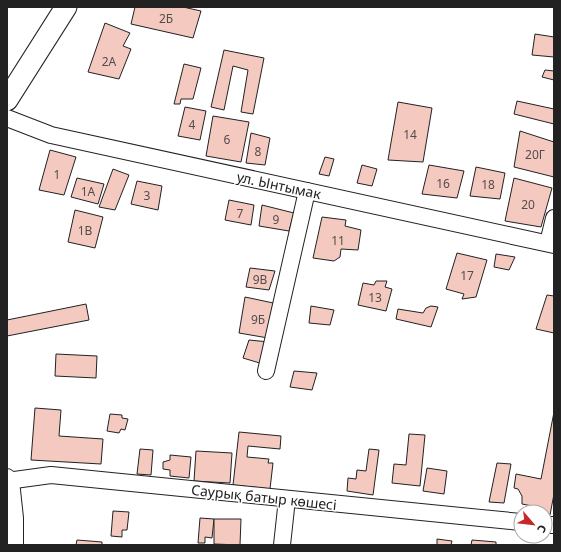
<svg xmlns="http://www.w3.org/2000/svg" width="561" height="552" font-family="'Noto Sans',sans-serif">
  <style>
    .building { fill: #f3c9c0; stroke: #222 }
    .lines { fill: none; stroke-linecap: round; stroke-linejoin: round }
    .minor-casing { stroke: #222; stroke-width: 18 }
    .major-casing { stroke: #222; stroke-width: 23 }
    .minor { stroke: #fff; stroke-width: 16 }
    .major { stroke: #fff; stroke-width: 21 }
    .labels { text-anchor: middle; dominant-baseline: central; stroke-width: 3; stroke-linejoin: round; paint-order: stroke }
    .number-label { font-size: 12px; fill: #564c4a }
    .street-label { font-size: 14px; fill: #222; stroke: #fff }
  </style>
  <rect width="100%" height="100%" fill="#fff"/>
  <g class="building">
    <path d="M135 7H183L201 11 193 38 131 24Z"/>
    <path d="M105 23 130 33 123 46 131 49 119 79 88 72Z"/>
    <path d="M535 34 554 37V57L532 55Z"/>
    <path d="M224 50 264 58 253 114 241 112 248 70 233 66 224 110 211 107Z"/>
    <path d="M184 64 201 68 193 99H181L180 104H174Z"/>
    <path d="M545 70 554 71V80L542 77Z"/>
    <path d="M517 101 554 109V124L514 114Z"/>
    <path d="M398 102 432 108 423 162 388 160Z"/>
    <path d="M185 107 206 111 200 140 178 136Z"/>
    <path d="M213 116 249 122 241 162 206 156Z"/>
    <path d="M520 131 554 142V177L514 167Z"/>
    <path d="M251 133 270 138 265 165 246 163Z"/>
    <path d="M50 150 76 157 64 195 39 190Z"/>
    <path d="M325 157 334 159 329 176 319 174Z"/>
    <path d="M362 165 377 169 372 186 357 183Z"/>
    <path d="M429 165 464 171 457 198 422 194Z"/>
    <path d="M476 167 505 173 500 199 470 196Z"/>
    <path d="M113 169 129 175 115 210 99 207Z"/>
    <path d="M77 178 104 184 98 204 71 197Z"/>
    <path d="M514 178 552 188 541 227 505 221Z"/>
    <path d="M137 181 162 186 158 210 131 204Z"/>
    <path d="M229 200 254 205 251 225 225 220Z"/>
    <path d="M262 205 294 213 289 231 259 226Z"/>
    <path d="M75 210 103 217 95 248 68 242Z"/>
    <path d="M322 217 346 220 345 226 361 230 358 250 341 249 340 257 334 261 313 258Z"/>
    <path d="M457 253 487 260 476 297 462 299 464 294 446 289Z"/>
    <path d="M496 254 515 257 509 270 494 267Z"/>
    <path d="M250 268 275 271 269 290 246 287Z"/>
    <path d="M376 281H387L385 287 392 289 386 311 358 305 363 283 374 285Z"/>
    <path d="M547 295 554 296V333L536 329Z"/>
    <path d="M245 297 278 304 268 338 239 333Z"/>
    <path d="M86 304 89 320 7 336V320Z"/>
    <path d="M311 306 334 310 330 325 309 323Z"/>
    <path d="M431 306 438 307 431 327 396 319 398 309 423 313 426 308Z"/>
    <path d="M249 340 269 342 263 364 243 358Z"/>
    <path d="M56 354 97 356 96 378 55 376Z"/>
    <path d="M294 371 317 373 312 390 290 387Z"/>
    <path d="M35 408 61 410 59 436 103 439 101 464 31 460Z"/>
    <path d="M554 412V494L550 515 545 514V512H536L537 507 522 504V496L518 489 514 488 516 474 541 479Z"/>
    <path d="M110 414 122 415V418L128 419 125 430 121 429 119 433 107 431Z"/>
    <path d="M239 432 281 436 280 449 248 446 247 457 269 459 268 463H273L270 489 233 485Z"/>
    <path d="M409 434 425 435 420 486 392 483 394 464 406 465Z"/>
    <path d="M140 449 153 450 151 475 137 474Z"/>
    <path d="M369 449 379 450 373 495 347 491 348 478 356 479 357 470 366 471Z"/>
    <path d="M196 451 232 453 230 483 194 481Z"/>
    <path d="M170 455 191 457 189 478 170 476V470L163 469V462L170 460Z"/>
    <path d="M497 463 511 464 504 503 489 502Z"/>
    <path d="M427 468 447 471 444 494 423 491Z"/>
    <path d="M113 511 129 512 127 530H122V537L111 536Z"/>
    <path d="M200 518 214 519 212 538 205 537V543H198Z"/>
    <path d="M214 519H241L240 545 214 544Z"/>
    <path d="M437 539 452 541 451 545H437Z"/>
    <path d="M77 540 102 542V545H76Z"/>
    <path d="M472 540 496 542V545H471Z"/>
  </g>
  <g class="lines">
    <g class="minor-casing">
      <g id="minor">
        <path d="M7 118 51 135 554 245"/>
        <path d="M548 243 554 218"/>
        <path d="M266 371 307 191"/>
        <path d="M7 477 11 481 15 518V545"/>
        <path d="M7 481 51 475 521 522"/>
        <path d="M545 525H554"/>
        <path d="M282 545 287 499"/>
      </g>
    </g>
    <g class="major-casing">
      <path id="major" d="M7 100 66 7"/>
    </g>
    <use href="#minor" class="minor"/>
    <use href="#major" class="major"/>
  </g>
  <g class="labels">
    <g class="number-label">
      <text x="166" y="18">2Б</text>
      <text x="109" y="61">2А</text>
      <text x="192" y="124">4</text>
      <text x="410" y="134">14</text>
      <text x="227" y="139">6</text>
      <text x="258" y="151">8</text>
      <text x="535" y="154">20Г</text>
      <text x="57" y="174">1</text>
      <text x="443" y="183">16</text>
      <text x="488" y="184">18</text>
      <text x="88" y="191">1А</text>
      <text x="147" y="195">3</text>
      <text x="528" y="204">20</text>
      <text x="240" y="213">7</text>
      <text x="276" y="219">9</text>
      <text x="85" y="230">1В</text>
      <text x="338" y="240">11</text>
      <text x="467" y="275">17</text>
      <text x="260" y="279">9В</text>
      <text x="375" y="297">13</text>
      <text x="258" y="319">9Б</text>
    </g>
    <g class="street-label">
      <text transform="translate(279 185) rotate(12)">ул. Ынтымак</text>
      <text transform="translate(264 497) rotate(6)">Саурық батыр көшесі</text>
    </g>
  </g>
  <rect width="561" height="552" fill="none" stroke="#222222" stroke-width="16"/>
  <g transform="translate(533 524) rotate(118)"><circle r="19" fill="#ffffff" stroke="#a7a7a7"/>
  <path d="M0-3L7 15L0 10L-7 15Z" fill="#c62828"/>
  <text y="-6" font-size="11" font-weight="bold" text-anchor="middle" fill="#222222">С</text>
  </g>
</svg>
